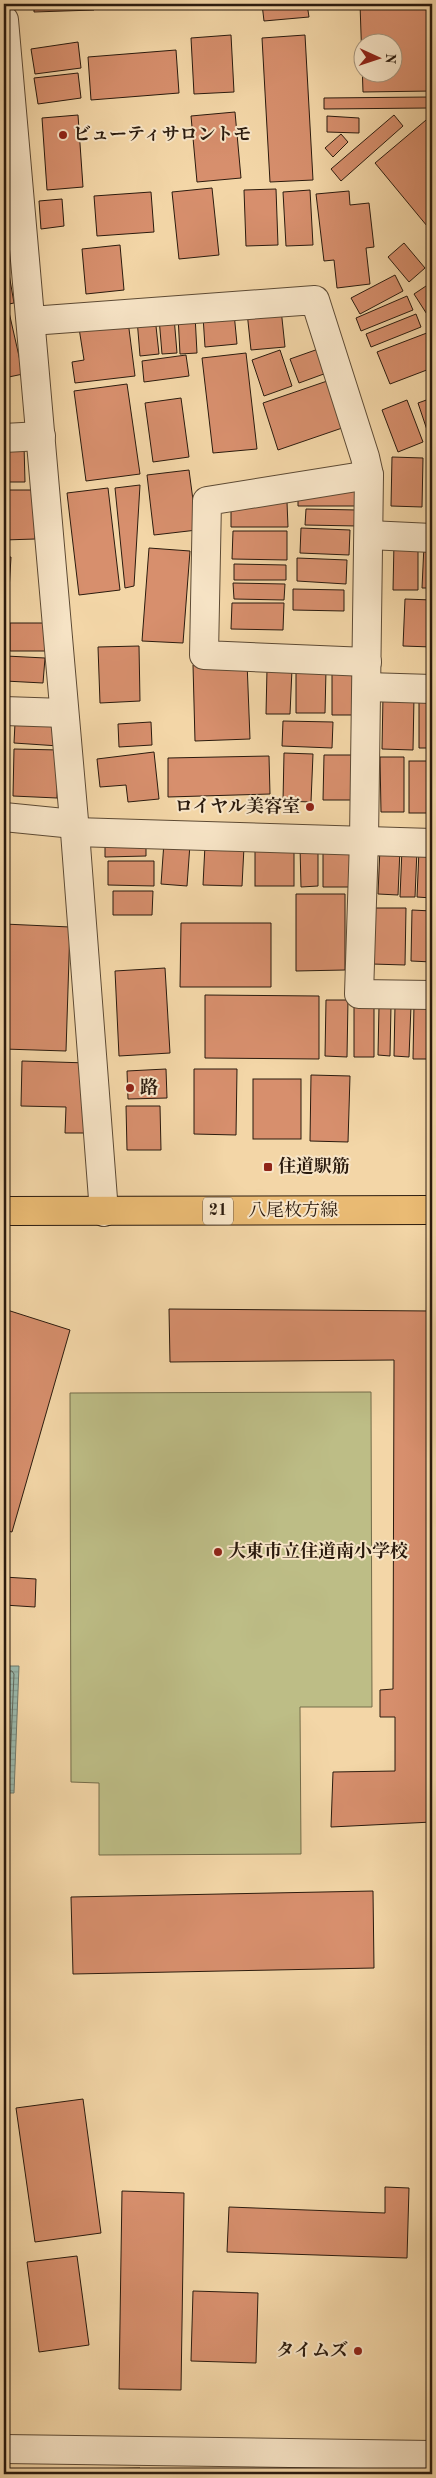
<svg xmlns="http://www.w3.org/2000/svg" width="436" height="2478" font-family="'Old Standard TT','Noto Serif JP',serif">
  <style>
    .grass { fill: #bdbd86; stroke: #746c4a }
    .water { fill: url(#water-rules); stroke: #6e7a6d }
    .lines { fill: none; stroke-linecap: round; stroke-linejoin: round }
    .shore { stroke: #636a5d; stroke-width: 1 }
    .building { fill: #d78f6d; stroke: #2b1b0e; fill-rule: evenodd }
    .minor-casing { stroke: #5d4a34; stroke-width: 30 }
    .major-casing { stroke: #2b1b0e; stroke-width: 30 }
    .minor { stroke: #f7e4c6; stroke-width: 28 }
    .major { stroke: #eabb74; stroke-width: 28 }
    .poi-dot { fill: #8f2418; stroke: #f7e4c6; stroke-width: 2 }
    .labels { text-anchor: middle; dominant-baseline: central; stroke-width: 4; stroke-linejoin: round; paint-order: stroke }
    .shield { fill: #f7e4c6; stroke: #685745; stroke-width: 1 }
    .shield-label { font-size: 16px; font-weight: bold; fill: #2b1b0e }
    .poi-label { font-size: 18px; font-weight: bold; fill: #2b1b0e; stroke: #f7e4c6; text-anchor: start }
    .street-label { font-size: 18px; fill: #2b1b0e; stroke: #f7e4c6 }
  </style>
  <defs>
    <pattern id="water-rules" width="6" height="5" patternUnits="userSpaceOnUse" patternTransform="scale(1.25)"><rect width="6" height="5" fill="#9bb9ac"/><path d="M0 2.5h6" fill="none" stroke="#869e93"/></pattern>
  </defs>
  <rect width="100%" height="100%" fill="#f3d6a7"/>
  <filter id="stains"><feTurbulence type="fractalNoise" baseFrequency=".004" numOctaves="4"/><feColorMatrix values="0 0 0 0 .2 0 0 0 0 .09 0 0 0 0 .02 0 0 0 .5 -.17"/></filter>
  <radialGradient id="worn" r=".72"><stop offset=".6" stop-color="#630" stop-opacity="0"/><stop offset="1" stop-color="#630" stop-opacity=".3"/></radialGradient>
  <path class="grass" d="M371 1392 372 1707H300L301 1854 99 1855V1783L71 1782 70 1393Z"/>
  <path class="water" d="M4 1666H19L14 1793H4Z"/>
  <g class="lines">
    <g class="shore">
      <path d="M4 1671H12L14 1674 9 1786 4 1788"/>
      <path d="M4 1677 7 1680 4 1770"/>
    </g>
  </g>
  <g class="building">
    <path d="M34 4H94V10L34 12Z"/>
    <path d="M262 4H307L309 17 264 21Z"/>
    <path d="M360 4H432V91L363 92ZM364 42H394V72H364Z"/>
    <path d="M231 35 234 92 194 94 191 38Z"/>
    <path d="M305 35 313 180 270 182 262 38Z"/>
    <path d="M78 42 81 68 35 74 31 49Z"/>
    <path d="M176 50 179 93 91 100 88 57Z"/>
    <path d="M78 73 81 98 38 104 34 78Z"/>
    <path d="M429 97V108L324 109V98Z"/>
    <path d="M235 112 241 178 197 182 191 116Z"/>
    <path d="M78 115 83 187 47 190 42 118Z"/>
    <path d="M394 115 403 126 341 181 331 169Z"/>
    <path d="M432 115V232L375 163Z"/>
    <path d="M327 116 359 118V133L327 132Z"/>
    <path d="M341 134 348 142 333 157 325 148Z"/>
    <path d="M212 188 219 255 179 259 172 192Z"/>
    <path d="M276 189 278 245 246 246 244 190Z"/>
    <path d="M310 190 313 245 286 246 283 192Z"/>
    <path d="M349 191 350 205 369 203 374 247 366 248 370 284 337 288 334 260 324 261 316 194Z"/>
    <path d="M151 192 154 232 97 236 94 196Z"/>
    <path d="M62 199 64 226 41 229 39 201Z"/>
    <path d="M404 243 425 268 409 282 388 257Z"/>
    <path d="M120 245 124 290 86 294 82 249Z"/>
    <path d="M9 274 14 303 4 305V275Z"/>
    <path d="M395 275 403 291 360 314 351 298Z"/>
    <path d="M429 284 432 289V317L430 319 414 294Z"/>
    <path d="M407 296 413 310 361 331 356 318Z"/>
    <path d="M281 309 285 347 251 350 247 312Z"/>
    <path d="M9 312 23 374 4 378V313Z"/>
    <path d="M234 313 237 344 205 347 203 316Z"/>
    <path d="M416 314 421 327 371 347 366 334Z"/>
    <path d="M195 315 197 353 180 354 178 316Z"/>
    <path d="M155 317 159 354 140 356 137 319Z"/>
    <path d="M174 317 177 353 162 354 159 318Z"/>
    <path d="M128 321 135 376 75 383 72 362 84 360 79 328Z"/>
    <path d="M432 331V368L390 384 377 352Z"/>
    <path d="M324 347 332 371 299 383 290 359Z"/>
    <path d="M280 350 292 386 264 396 252 360Z"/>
    <path d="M246 353 257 449 213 453 202 358Z"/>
    <path d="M186 355 189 376 144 382 142 361Z"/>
    <path d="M333 379 348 426 278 450 263 403Z"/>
    <path d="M127 384 140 474 86 481 74 391Z"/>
    <path d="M181 398 189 457 153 462 145 403Z"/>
    <path d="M432 398V445L418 403Z"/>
    <path d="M407 400 423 442 398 452 382 410Z"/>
    <path d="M4 445H24L25 482H4Z"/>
    <path d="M430 455H432V508L428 507Z"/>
    <path d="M392 457 423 458 422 507 391 506Z"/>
    <path d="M189 470 197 530 154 535 147 475Z"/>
    <path d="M140 485 134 586 125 588 115 488Z"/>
    <path d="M108 488 120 590 79 595 67 493Z"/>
    <path d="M4 490H33L35 539 4 540Z"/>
    <path d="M298 490H356L357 506H298Z"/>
    <path d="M231 502H287L288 527H231Z"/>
    <path d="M306 509 357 510V526L305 525Z"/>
    <path d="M301 528 350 530 349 555 300 553Z"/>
    <path d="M233 531H287V560L232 559Z"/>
    <path d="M394 542H418V590H393Z"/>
    <path d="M424 545H432V588H422Z"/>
    <path d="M149 548 190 551 183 643 142 641Z"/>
    <path d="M4 557H11L8 608H4Z"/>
    <path d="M297 558 347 560 346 584 297 581Z"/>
    <path d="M234 564 286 565V580H234Z"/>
    <path d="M233 583 285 584 284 600 234 599Z"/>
    <path d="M293 589 344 590V611L293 610Z"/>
    <path d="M405 599 432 600V647L403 646Z"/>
    <path d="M232 603H284L283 630 231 629Z"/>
    <rect x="10" y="623" width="36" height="28"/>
    <path d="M139 646 140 701 100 703 98 647Z"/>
    <path d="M6 656 45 658 43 683 5 681Z"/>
    <path d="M247 662 250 739 195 741 193 665Z"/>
    <path d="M267 669H292L290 714H266Z"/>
    <path d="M296 670H326L325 713H296Z"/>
    <path d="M332 671 360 672V715H332Z"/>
    <path d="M383 696 414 697 413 750 382 749Z"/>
    <path d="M419 698 432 699V748H419Z"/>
    <path d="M283 721 333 722 332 748 282 746Z"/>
    <path d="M151 722 152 745 119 747 118 724Z"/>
    <path d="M15 723 60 726 59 746 14 743Z"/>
    <path d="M4 725 9 726 4 790Z"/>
    <path d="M14 749 59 750 57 798 13 796Z"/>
    <path d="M154 752 159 799 128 802 126 785 100 787 97 759Z"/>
    <path d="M284 753 313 754 311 802 283 801Z"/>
    <path d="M324 755H355L354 800H323Z"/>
    <path d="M269 756 270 794 168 797V758Z"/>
    <path d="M380 757H404V812H381Z"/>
    <rect x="409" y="761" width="23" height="52"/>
    <path d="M146 838V856L105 857V839Z"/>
    <path d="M164 842 190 844 187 886 161 884Z"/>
    <path d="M205 845 244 847 242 886 203 885Z"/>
    <rect x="255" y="846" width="39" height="40"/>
    <path d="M300 847H318V886L301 887Z"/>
    <path d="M350 847V887H323V848Z"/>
    <path d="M380 848 400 849 398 895 378 894Z"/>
    <path d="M402 849 417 850 415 897H400Z"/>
    <path d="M419 850 432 851V898L417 897Z"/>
    <path d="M108 861H154V886L108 885Z"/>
    <path d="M113 891H153L152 915H113Z"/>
    <path d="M296 894H345V970L296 971Z"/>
    <path d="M373 908H406L405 965 372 964Z"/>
    <path d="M412 910 432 911V962L411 961Z"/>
    <path d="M181 923H271V987H180Z"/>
    <path d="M4 924 70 927 66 1051 4 1049Z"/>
    <path d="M165 968 170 1053 119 1056 115 971Z"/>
    <path d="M205 995 319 996V1059L205 1058Z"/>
    <path d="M326 1000H348L347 1057 325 1056Z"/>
    <path d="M354 1003 374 1004V1057H354Z"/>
    <path d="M414 1004H432L430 1059H413Z"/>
    <path d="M395 1005 411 1006 409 1057 394 1056Z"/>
    <path d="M379 1006H391L390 1056 378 1055Z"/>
    <path d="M22 1061 88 1063 86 1133H65L66 1107 21 1106Z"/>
    <path d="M166 1069 167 1098 128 1099 127 1071Z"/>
    <path d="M194 1069H237L236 1135 194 1134Z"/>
    <path d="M311 1075 350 1076 348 1142 310 1141Z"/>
    <rect x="253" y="1079" width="48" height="60"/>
    <path d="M126 1106H160L161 1150H127Z"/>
    <path d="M4 1309 70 1330 12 1532 4 1530Z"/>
    <path d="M169 1309 432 1311V1822L331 1827 333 1772 395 1771V1717H380V1690L393 1689 394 1360 170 1362Z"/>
    <path d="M4 1577 36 1579 35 1607 4 1605Z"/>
    <path d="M373 1891 374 1968 73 1974 71 1897Z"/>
    <path d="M83 2099 101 2233 35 2242 16 2108Z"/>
    <path d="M385 2187 409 2188 407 2258 227 2252 229 2207 385 2213Z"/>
    <path d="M122 2191 184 2193 181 2390 119 2389Z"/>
    <path d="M77 2256 89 2345 39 2352 27 2262Z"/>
    <path d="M193 2291 258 2293 256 2363 191 2361Z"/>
    <path d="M140 2468V2474H87V2469Z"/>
  </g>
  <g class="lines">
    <g class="minor-casing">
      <g id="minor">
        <path d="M4 20 75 832 104 1212"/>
        <path d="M31 321 315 300 365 457 369 475 364 840 359 994 432 995"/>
        <path d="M4 438 41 436"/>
        <path d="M369 535 432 538"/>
        <path d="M367 662 204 655 207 501 369 475"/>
        <path d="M367 687 432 689"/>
        <path d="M4 711 64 713"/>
        <path d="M4 817 74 824"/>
        <path d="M75 832 432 843"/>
        <path d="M4 2449 432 2455"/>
      </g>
    </g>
    <g class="major-casing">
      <path id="major" d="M4 1211 432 1210"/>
    </g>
    <use href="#minor" class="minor"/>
    <use href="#major" class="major"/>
  </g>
  <g class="poi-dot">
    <circle cx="63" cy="135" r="5"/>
    <circle cx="310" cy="807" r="5"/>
    <circle cx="130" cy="1088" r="5"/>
    <rect x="263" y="1162" width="10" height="10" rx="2.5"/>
    <circle cx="218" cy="1552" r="5"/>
    <circle cx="358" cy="2351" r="5"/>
  </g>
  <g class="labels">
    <rect class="shield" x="203" y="1197.5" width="30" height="27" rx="4"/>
    <g class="shield-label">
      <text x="218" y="1211">21</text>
    </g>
    <g class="poi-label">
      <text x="73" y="135">ビューティサロントモ</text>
      <text x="300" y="807" text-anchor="end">ロイヤル美容室</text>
      <text x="140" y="1088">路</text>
      <text x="278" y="1167">住道駅筋</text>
      <text x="228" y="1552">大東市立住道南小学校</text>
      <text x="348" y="2351" text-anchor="end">タイムズ</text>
    </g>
    <g class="street-label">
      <text x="293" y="1211">八尾枚方線</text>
    </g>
  </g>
  <rect width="436" height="2478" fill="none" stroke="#f3d6a7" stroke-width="20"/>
  <rect x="5" y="5" width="426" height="2468" fill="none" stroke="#2b1b0e" stroke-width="2.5"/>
  <rect x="10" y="10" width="416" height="2458" fill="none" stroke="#2b1b0e"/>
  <g transform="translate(378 58) rotate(93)"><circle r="24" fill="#f7e4c6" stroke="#a5947c"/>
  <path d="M0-4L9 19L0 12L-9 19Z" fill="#8f2418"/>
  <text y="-8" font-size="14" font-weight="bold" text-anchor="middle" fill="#2b1b0e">N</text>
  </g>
  <rect width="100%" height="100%" filter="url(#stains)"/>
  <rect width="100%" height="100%" fill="url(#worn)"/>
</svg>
